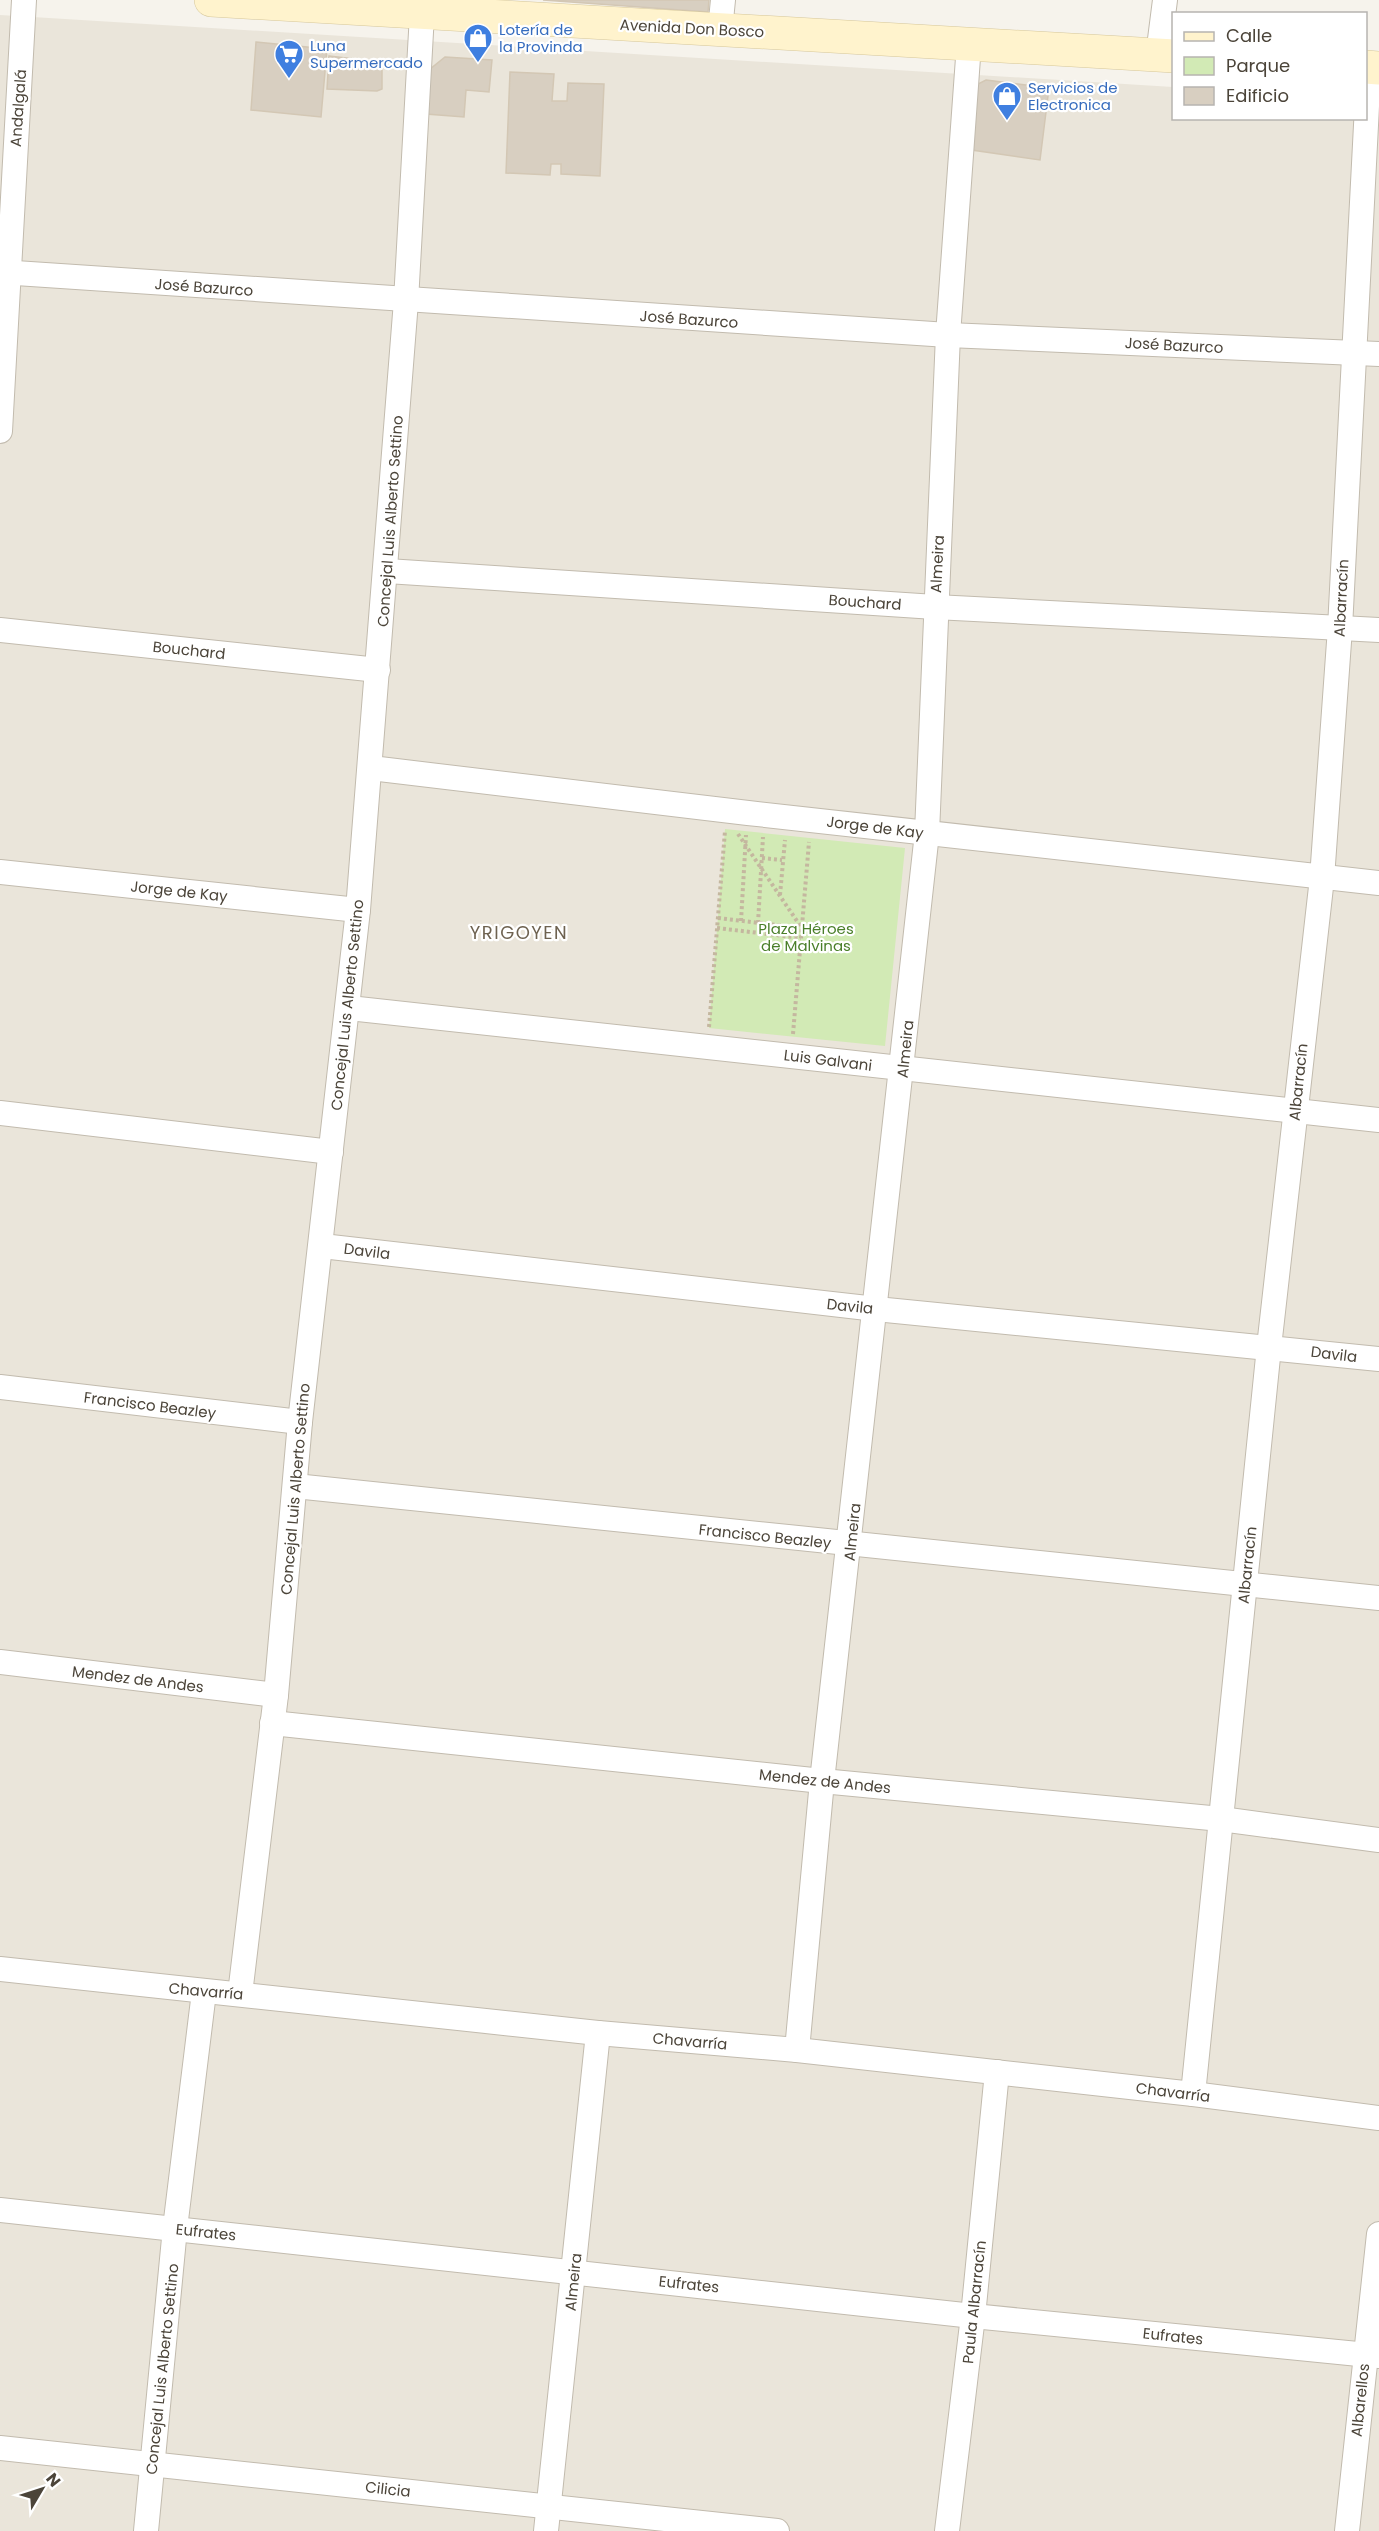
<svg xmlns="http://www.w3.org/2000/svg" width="1379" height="2531" font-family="Poppins,sans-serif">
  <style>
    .residential { fill: #eae5da }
    .green { fill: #d2eab5 }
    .building { fill: #d8cfc1; stroke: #d3c7b4; stroke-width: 1.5 }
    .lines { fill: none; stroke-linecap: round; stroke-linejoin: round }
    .street-casing { stroke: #c2bbae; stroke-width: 26 }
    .secondary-casing { stroke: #d6c79b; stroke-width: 34 }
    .path { stroke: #c4b79f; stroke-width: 4; stroke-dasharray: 3 3; stroke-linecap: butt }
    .street { stroke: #fff; stroke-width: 24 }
    .secondary { stroke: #fff3cd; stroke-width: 33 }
    .labels { text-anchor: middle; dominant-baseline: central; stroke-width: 4.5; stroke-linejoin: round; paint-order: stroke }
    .street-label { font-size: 15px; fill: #4b4439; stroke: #fff }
    .shop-label { font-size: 15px; fill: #366cbe; stroke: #fff; text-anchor: start }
    .park-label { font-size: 15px; fill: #4a7f2a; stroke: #fff }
    .quarter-label { font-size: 18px; letter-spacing: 1.5px; fill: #6e6250; stroke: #fff }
  </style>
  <rect width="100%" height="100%" fill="#f6f3ec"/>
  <path class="residential" d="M0 15 1173 87 1174 118H1366L1379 100V2531H0Z"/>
  <path class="green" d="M725 829 905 848 885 1046 709 1028Z"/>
  <g class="building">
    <path d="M543 0H709L708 12Z"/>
    <path d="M256 42 327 49 321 117 251 110Z"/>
    <path d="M329 56 372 61 382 69V89L377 91 327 89Z"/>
    <path d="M445 57 492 60 489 92 466 90 464 117 426 114 429 70Z"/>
    <path d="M510 72 554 74 552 101H567L568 83 604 84 600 176 561 174V164H551L550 175 506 173Z"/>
    <path d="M986 80 1049 88 1040 160 965 149 978 84Z"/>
  </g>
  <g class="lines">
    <g class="street-casing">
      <g id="street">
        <path d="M720 30 723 0"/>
        <path d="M1158 55 1165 0"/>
        <path d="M0 272 948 335 1379 354"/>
        <path d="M0 431 24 0"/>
        <path d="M387 571 935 607 1379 630"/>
        <path d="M0 630 378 670"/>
        <path d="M371 768 748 813 1379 883"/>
        <path d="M0 872 358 910"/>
        <path d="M349 1008 1379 1120"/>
        <path d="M0 1113 331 1152"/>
        <path d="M322 1246 876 1309 1379 1359"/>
        <path d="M0 1387 300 1422"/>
        <path d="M295 1486 1379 1598"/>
        <path d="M0 1662 276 1695"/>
        <path d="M272 1723 822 1781 1221 1819 1379 1840"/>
        <path d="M0 1969 598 2033 797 2050 1193 2094 1379 2118"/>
        <path d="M240 1994 276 1695 300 1422 358 910 406 301 422 14"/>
        <path d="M797 2050 822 1781 927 833 948 335 969 44"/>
        <path d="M1193 2094 1269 1347 1322 878 1340 628 1369 67"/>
        <path d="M0 2210 973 2316 1379 2356"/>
        <path d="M0 2448 777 2531"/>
        <path d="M146 2531 175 2228 204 1992"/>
        <path d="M546 2531 598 2033"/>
        <path d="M947 2531 973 2316 997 2072"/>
        <path d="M1347 2531 1379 2234"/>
      </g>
    </g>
    <g class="secondary-casing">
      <g id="secondary">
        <path d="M211 0 1174 56"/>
        <path d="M1366 67 1379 68"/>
      </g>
    </g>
    <g class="path">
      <path d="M738 834 801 927"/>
      <path d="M762 858 782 860"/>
      <path d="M780 895 785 840"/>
      <path d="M718 918 801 928"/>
      <path d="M741 921 746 835"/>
      <path d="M758 923 763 837"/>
      <path d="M717 928 801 938"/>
      <path d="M709 1027 725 831"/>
      <path d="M793 1034 809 842"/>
    </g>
    <use href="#street" class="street"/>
    <use href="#secondary" class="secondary"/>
  </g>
  <defs>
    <g id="shop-pin" transform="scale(1.5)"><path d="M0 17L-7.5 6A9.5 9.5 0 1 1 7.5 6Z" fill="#3f7fe0" stroke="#fff"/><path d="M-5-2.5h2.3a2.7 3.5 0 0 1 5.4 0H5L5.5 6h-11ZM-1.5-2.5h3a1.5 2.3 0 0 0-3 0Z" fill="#fff"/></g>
    <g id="supermarket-pin" transform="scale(1.5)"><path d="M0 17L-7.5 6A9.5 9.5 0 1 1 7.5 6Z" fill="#3f7fe0" stroke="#fff"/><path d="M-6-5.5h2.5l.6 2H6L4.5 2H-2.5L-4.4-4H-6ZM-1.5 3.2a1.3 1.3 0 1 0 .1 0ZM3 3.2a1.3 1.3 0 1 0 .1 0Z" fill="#fff"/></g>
  </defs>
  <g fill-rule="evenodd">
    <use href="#shop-pin" x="478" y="38"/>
    <use href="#supermarket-pin" x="289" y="54"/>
    <use href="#shop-pin" x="1007" y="96"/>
  </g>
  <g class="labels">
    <g class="street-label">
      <text transform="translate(692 28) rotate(3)">Avenida Don Bosco</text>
      <text transform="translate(18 108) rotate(-86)">Andalgalá</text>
      <text transform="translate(204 287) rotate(4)">José Bazurco</text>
      <text transform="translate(689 319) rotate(4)">José Bazurco</text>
      <text transform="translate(1174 345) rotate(3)">José Bazurco</text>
      <text transform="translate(390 521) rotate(-86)">Concejal Luis Alberto Settino</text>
      <text transform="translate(937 564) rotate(-87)">Almeira</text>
      <text transform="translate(1341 598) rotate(-87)">Albarracín</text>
      <text transform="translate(865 602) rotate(4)">Bouchard</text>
      <text transform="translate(189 650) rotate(6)">Bouchard</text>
      <text transform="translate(875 827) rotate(7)">Jorge de Kay</text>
      <text transform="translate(179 891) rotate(6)">Jorge de Kay</text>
      <text transform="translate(347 1005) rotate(-84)">Concejal Luis Alberto Settino</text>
      <text transform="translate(905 1049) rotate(-84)">Almeira</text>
      <text transform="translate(828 1060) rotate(7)">Luis Galvani</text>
      <text transform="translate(1298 1082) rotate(-84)">Albarracín</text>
      <text transform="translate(367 1251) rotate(7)">Davila</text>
      <text transform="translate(850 1306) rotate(6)">Davila</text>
      <text transform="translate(1334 1354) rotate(7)">Davila</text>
      <text transform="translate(150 1405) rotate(7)">Francisco Beazley</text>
      <text transform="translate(295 1489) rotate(-85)">Concejal Luis Alberto Settino</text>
      <text transform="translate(852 1532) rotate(-84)">Almeira</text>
      <text transform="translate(765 1536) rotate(6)">Francisco Beazley</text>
      <text transform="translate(1247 1565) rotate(-84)">Albarracín</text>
      <text transform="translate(138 1679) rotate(7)">Mendez de Andes</text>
      <text transform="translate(825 1781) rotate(6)">Mendez de Andes</text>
      <text transform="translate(206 1991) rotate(5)">Chavarría</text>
      <text transform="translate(690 2041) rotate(5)">Chavarría</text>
      <text transform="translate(1173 2092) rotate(7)">Chavarría</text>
      <text transform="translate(206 2232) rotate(6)">Eufrates</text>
      <text transform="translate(573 2282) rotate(-84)">Almeira</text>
      <text transform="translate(689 2284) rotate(6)">Eufrates</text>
      <text transform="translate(974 2302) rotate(-84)">Paula Albarracín</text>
      <text transform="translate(1173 2336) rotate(6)">Eufrates</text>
      <text transform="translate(162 2369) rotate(-84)">Concejal Luis Alberto Settino</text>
      <text transform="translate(1360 2400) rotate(-84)">Albarellos</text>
      <text transform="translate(388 2489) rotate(6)">Cilicia</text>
    </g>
    <g class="shop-label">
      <text x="499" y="29">Lotería de<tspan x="499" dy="17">la Provinda</tspan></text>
      <text x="310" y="45">Luna<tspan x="310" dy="17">Supermercado</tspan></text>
      <text x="1028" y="87">Servicios de<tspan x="1028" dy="17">Electronica</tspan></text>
    </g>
    <g class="park-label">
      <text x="806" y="928">Plaza Héroes<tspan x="806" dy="17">de Malvinas</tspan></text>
    </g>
    <g class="quarter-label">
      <text x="519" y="932">YRIGOYEN</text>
    </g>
  </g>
  <rect x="1172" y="12" width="195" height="108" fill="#ffffff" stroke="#b7b4b0" stroke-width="1.5"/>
  <rect x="1184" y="32" width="30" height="9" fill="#fff3cd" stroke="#b7b4b0" stroke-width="1.5"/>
  <text x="1226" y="42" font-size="18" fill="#4b4439">Calle</text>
  <rect x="1184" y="57" width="30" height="18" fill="#d2eab5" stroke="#b7b4b0" stroke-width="1.5"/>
  <text x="1226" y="72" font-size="18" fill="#4b4439">Parque</text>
  <rect x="1184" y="87" width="30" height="18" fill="#d8cfc1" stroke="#b7b4b0" stroke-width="1.5"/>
  <text x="1226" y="102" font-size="18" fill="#4b4439">Edificio</text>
  <g transform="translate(42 2489) rotate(51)" stroke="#ffffff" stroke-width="4.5" paint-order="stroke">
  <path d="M0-4.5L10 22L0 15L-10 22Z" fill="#4b4439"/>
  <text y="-9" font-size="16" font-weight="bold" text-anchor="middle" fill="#4b4439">N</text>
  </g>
</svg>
